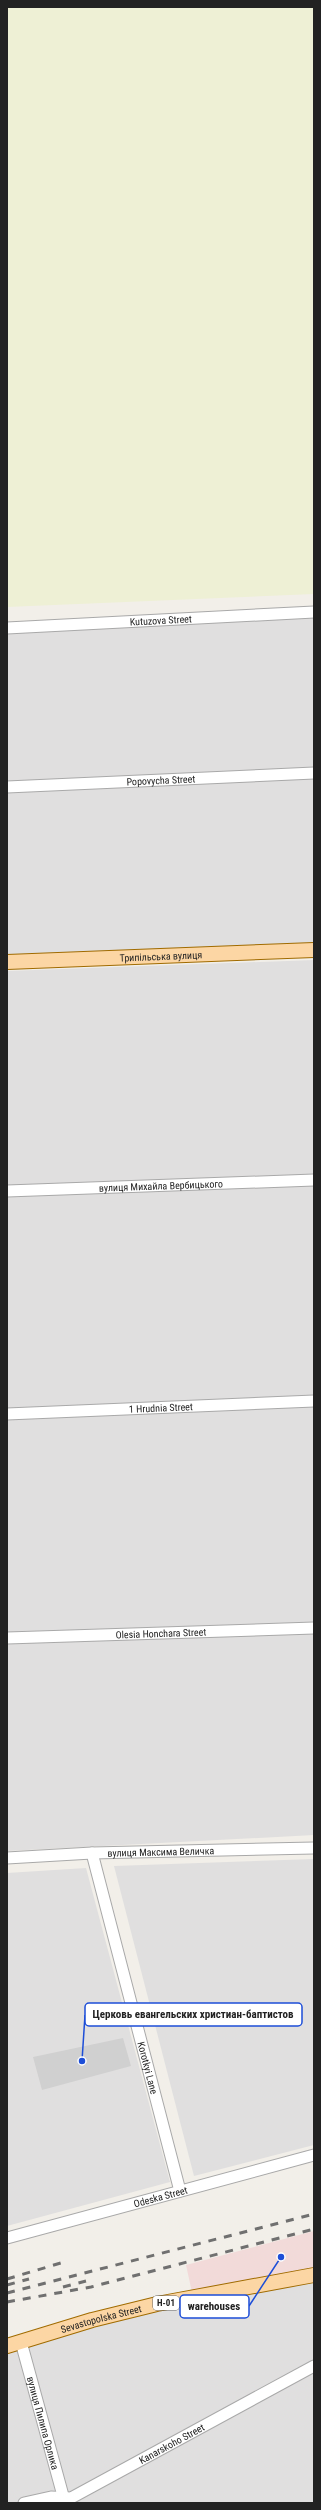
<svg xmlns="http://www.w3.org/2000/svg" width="321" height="2510" font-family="'Roboto Condensed',sans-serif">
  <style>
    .residential { fill: #e0dfdf }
    .commercial { fill: #f2dad9 }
    .religious { fill: #d0d0d0 }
    .farmland { fill: #eef0d5 }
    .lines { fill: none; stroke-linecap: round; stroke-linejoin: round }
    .minor-casing { stroke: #a9a9a9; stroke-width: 13 }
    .major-casing { stroke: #a06b00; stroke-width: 16 }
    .minor { stroke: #fff; stroke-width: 11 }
    .major { stroke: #fcd6a4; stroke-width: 14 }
    .rail { stroke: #707070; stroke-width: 3; stroke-dasharray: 8 8; stroke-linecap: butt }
    .labels { text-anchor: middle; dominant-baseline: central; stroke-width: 3; stroke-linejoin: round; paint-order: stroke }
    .shield { fill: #fff; stroke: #646464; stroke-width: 1 }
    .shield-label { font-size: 9px; font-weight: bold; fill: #222 }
    .street-label { font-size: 10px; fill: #222; stroke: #fff }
    .leader { fill: none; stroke: #1d4ed8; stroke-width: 1.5 }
    .callout-dot { fill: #1d4ed8; stroke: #fff; stroke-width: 1.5 }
    .callout { fill: #fff; stroke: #1d4ed8; stroke-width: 1.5 }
    .callout-label { font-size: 11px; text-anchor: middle; font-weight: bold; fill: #222 }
  </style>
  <rect width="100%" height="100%" fill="#f2efe9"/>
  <g class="residential">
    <path d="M314 612V950L7 962V628Z"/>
    <path d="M314 960V1835L7 1851V971Z"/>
    <path d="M314 1859V2145L194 2176 114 1866Z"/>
    <path d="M86 1868 170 2182 7 2226V1873Z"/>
    <path d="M314 2277V2365L64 2496 22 2343 92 2322Z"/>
    <path d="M20 2344 63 2503H7V2348Z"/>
    <path d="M314 2368V2503H67Z"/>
  </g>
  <path class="commercial" d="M314 2231V2274L193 2297 186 2265Z"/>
  <path class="religious" d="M123 2038 131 2066 42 2090 33 2057Z"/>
  <path class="farmland" d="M7 7H314V594L7 607Z"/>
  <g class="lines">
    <g class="minor-casing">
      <g id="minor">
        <path id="s1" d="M7 628 314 612"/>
        <path id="s2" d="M7 787 314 773"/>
        <path id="s3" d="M7 1191 314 1180"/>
        <path id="s4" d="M7 1414 314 1401"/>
        <path id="s5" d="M7 1638 314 1628"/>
        <path id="s6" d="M92 1853 180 2191"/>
        <path id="s7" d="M7 1858 92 1853 314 1848"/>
        <path id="s8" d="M7 2238 314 2155"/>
        <path id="s9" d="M21 2342 65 2503"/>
        <path id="s10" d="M24 2503 51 2497 71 2498 314 2366"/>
      </g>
    </g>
    <g class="major-casing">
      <g id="major">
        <path id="s11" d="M7 962 314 950"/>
        <path id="s12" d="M7 2346 92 2320 157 2304 314 2275"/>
      </g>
    </g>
    <use href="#minor" class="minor"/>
    <use href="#major" class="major"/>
    <g class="rail">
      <path d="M7 2279 64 2262"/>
      <path d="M7 2285 29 2279"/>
      <path d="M63 2287 86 2281"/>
      <path d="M7 2293 314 2214"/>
      <path d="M7 2302 91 2287 314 2229"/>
    </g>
  </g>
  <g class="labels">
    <rect class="shield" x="153" y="2296" width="26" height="14" rx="3"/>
    <g class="shield-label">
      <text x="166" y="2303">Н-01</text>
    </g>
    <g class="street-label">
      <text stroke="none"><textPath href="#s1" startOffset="154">Kutuzova Street</textPath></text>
      <text stroke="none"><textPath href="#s2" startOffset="154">Popovycha Street</textPath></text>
      <text stroke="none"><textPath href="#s11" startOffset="154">Трипільська вулиця</textPath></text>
      <text stroke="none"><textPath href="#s3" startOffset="154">вулиця Михайла Вербицького</textPath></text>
      <text stroke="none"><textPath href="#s4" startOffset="154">1 Hrudnia Street</textPath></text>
      <text stroke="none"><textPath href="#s5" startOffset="154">Olesia Honchara Street</textPath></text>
      <text stroke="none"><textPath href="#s7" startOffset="154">вулиця Максима Величка</textPath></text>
      <text stroke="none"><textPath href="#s6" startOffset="222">Korotkyi Lane</textPath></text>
      <text stroke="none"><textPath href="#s8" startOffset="159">Odeska Street</textPath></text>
      <text stroke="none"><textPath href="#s12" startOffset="98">Sevastopolska Street</textPath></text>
      <text stroke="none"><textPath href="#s9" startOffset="84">вулиця Пилипа Орлика</textPath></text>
      <text stroke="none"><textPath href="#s10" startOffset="162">Kanarskoho Street</textPath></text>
    </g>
  </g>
  <path class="leader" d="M82 2061L85 2015M281 2257L249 2306"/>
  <g class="callout-dot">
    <circle cx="82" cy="2061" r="4"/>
    <circle cx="281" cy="2257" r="4"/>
  </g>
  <g class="callout">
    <rect x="85" y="2003" width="217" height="23" rx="4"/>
    <rect x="180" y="2295" width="69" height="23" rx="4"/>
  </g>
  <g class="callout-label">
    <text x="193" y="2018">Церковь евангельских христиан-баптистов</text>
    <text x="214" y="2310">warehouses</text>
  </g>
  <rect width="321" height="2510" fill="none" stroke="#222222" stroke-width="16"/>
</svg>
